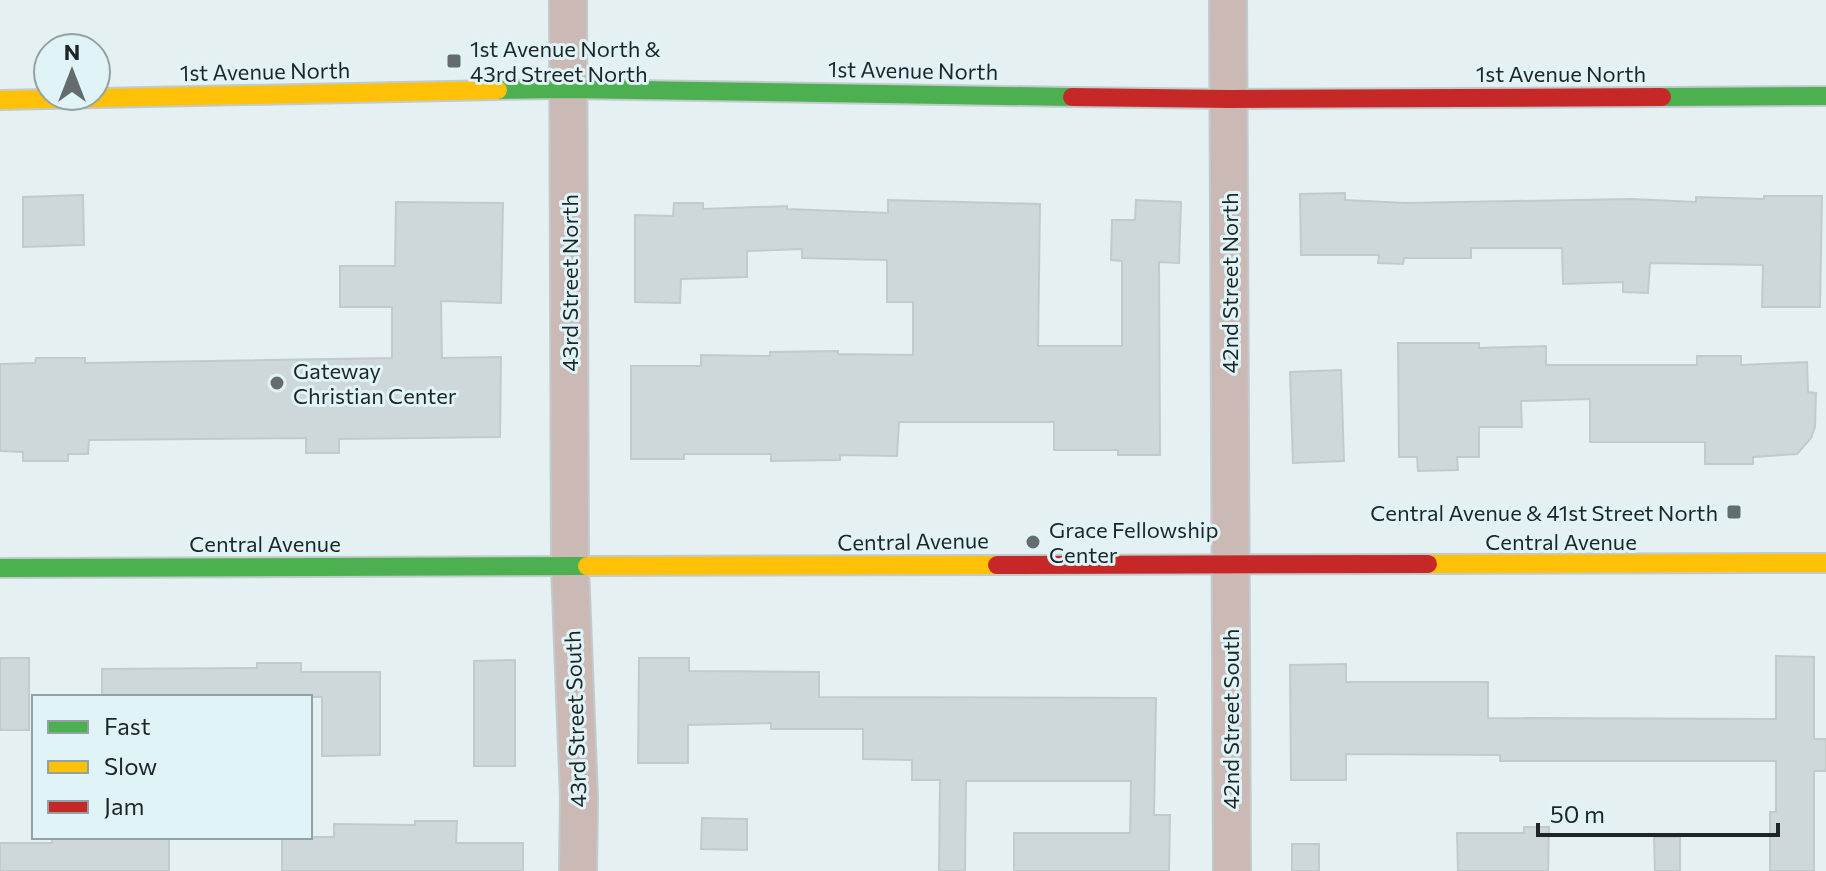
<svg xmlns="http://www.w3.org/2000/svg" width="1826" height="871" font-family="Commissioner,sans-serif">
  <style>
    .building { fill: #ced7d9; stroke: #c2cbcc; stroke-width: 2 }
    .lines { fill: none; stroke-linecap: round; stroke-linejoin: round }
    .street-casing { stroke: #c2cbcc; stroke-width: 40 }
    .fast-casing { stroke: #c2cbcc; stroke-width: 22 }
    .slow-casing { stroke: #c2cbcc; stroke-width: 22 }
    .jam-casing { stroke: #c2cbcc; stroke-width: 22 }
    .street { stroke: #cbb9b6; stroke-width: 36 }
    .fast { stroke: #4caf50; stroke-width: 18 }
    .slow { stroke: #ffc107; stroke-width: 18 }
    .jam { stroke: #c62828; stroke-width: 18 }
    .poi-dot { fill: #646c6d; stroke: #e0f4f7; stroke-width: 3 }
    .labels { text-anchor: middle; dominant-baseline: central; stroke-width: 6; stroke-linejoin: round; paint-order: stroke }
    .poi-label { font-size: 22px; fill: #1e2526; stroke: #e0f4f7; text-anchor: start }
    .street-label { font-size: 22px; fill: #1e2526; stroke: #e0f4f7 }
  </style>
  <rect width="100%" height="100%" fill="#e5f0f2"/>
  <g class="building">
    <path d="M1345 193V200L1405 203 1632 199 1696 202V197L1764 199V196H1822L1820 307H1762L1763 265 1650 263 1648 293 1623 292V282L1563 284 1562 248H1471V258H1404L1403 264 1378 263 1379 255H1301L1300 194Z"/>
    <path d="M83 195 84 245 23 247V197Z"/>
    <path d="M888 200 1040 204 1038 346H1122V261L1111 260 1112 220H1135L1136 200 1181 202 1179 263 1159 262 1160 455H1118V450H1054V422H899L897 456 840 455V460L771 461V454H684V459H631V366H701V355L770 356V352L838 351V354L913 355V302H887V260L802 258V249L747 251V277L681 279 680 303 635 302V215L673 216 674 203H703V209L787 206V209L888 213Z"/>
    <path d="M396 202 503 203 501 303 441 301 442 358 501 357 500 437 339 439V453H306V438L89 440 88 454H68V461H23V452L0 451V364L35 363 36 358H85V363L392 358V307H340V266H395Z"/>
    <path d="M1398 343H1479V348L1546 346V365H1697V356H1741V365L1807 362 1808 392 1816 393 1815 427 1811 438 1797 454 1753 457V464H1705V442H1590V399L1521 401 1522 427H1479V457H1457L1458 470 1418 471 1417 457H1399Z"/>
    <path d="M1341 370 1344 461 1293 463 1290 372Z"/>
    <path d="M1776 656 1814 657V739H1826V771H1814V871H1770V812H1776V761H1500V755L1346 754V780H1291L1290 665 1346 664V682H1488V718L1776 719Z"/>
    <rect x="0" y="658" width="29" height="72"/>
    <path d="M639 658H689V671L819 672V697L1156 698 1154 815H1170L1169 871H1014V833H1130L1131 781H966L965 871H939L940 780H912V760L863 759V729H771V723L688 725V763H638Z"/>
    <path d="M515 660V766H474V661Z"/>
    <path d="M257 663H301V672H380V755L322 756V697H102V669L257 668Z"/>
    <path d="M702 818 747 819V850L701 849Z"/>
    <path d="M415 821H457L456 843H523V871H282V837H334V824L415 825Z"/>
    <path d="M1524 827H1549L1548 871H1458L1457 833H1524Z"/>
    <path d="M52 837H169V871H0V843H52Z"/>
    <path d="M1654 837H1680V871H1655Z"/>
    <rect x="1292" y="844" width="27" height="27"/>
  </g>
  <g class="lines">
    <g class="street-casing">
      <g id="street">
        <path d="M568 0 570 567 579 798 578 871"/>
        <path d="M1228 0 1232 871"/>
      </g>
    </g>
    <g class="fast-casing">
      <g id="fast">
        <path d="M498 90 568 89 1072 97"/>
        <path d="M1662 97 1826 96"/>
        <path d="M0 568 587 566"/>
      </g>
    </g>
    <g class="slow-casing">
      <g id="slow">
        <path d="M0 100 498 90"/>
        <path d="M1428 564 1826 563"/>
        <path d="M587 566 997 565"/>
      </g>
    </g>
    <g class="jam-casing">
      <g id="jam">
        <path d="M1072 97 1229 99 1662 97"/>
        <path d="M997 565 1428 564"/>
      </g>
    </g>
    <use href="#street" class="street"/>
    <use href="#fast" class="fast"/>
    <use href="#slow" class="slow"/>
    <use href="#jam" class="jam"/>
  </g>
  <g class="poi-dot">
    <rect x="446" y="53" width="16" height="16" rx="4"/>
    <circle cx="277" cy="383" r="8"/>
    <rect x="1726" y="504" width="16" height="16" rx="4"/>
    <circle cx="1033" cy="542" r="8"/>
  </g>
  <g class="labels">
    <g class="poi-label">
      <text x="470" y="48">1st Avenue North &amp;<tspan x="470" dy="25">43rd Street North</tspan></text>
      <text x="293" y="370">Gateway<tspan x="293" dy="25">Christian Center</tspan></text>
      <text x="1718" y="512" text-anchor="end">Central Avenue &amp; 41st Street North</text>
      <text x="1049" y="529">Grace Fellowship<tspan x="1049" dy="25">Center</tspan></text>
    </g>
    <g class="street-label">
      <text transform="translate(913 70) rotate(1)">1st Avenue North</text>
      <text transform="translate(265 71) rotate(-1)">1st Avenue North</text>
      <text x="1561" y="73">1st Avenue North</text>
      <text transform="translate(569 283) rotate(-90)">43rd Street North</text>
      <text transform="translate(1229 283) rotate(-90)">42nd Street North</text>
      <text transform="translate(913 541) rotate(-1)">Central Avenue</text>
      <text x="1561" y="541">Central Avenue</text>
      <text x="265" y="543">Central Avenue</text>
      <text transform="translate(575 719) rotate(-92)">43rd Street South</text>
      <text transform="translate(1230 719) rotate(-90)">42nd Street South</text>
    </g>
  </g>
  <rect x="32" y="695" width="280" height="144" fill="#e0f4f7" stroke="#92a1a3" stroke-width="2"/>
  <rect x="48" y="721" width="40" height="12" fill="#4caf50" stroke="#92a1a3" stroke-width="2"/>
  <text x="104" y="735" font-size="24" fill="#1e2526">Fast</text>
  <rect x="48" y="761" width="40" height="12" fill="#ffc107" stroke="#92a1a3" stroke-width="2"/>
  <text x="104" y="775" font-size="24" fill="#1e2526">Slow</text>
  <rect x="48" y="801" width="40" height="12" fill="#c62828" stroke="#92a1a3" stroke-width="2"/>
  <text x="104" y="815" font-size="24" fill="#1e2526">Jam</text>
  <g transform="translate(72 72)"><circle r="38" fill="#e0f4f7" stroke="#92a1a3" stroke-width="2"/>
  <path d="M0-6L14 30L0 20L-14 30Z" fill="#646c6d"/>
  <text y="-12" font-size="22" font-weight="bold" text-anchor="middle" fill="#1e2526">N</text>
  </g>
  <path d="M1538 823v12h240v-12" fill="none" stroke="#1e2526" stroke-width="4"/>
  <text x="1550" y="823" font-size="24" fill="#1e2526" stroke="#e0f4f7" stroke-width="6" paint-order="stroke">50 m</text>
</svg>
